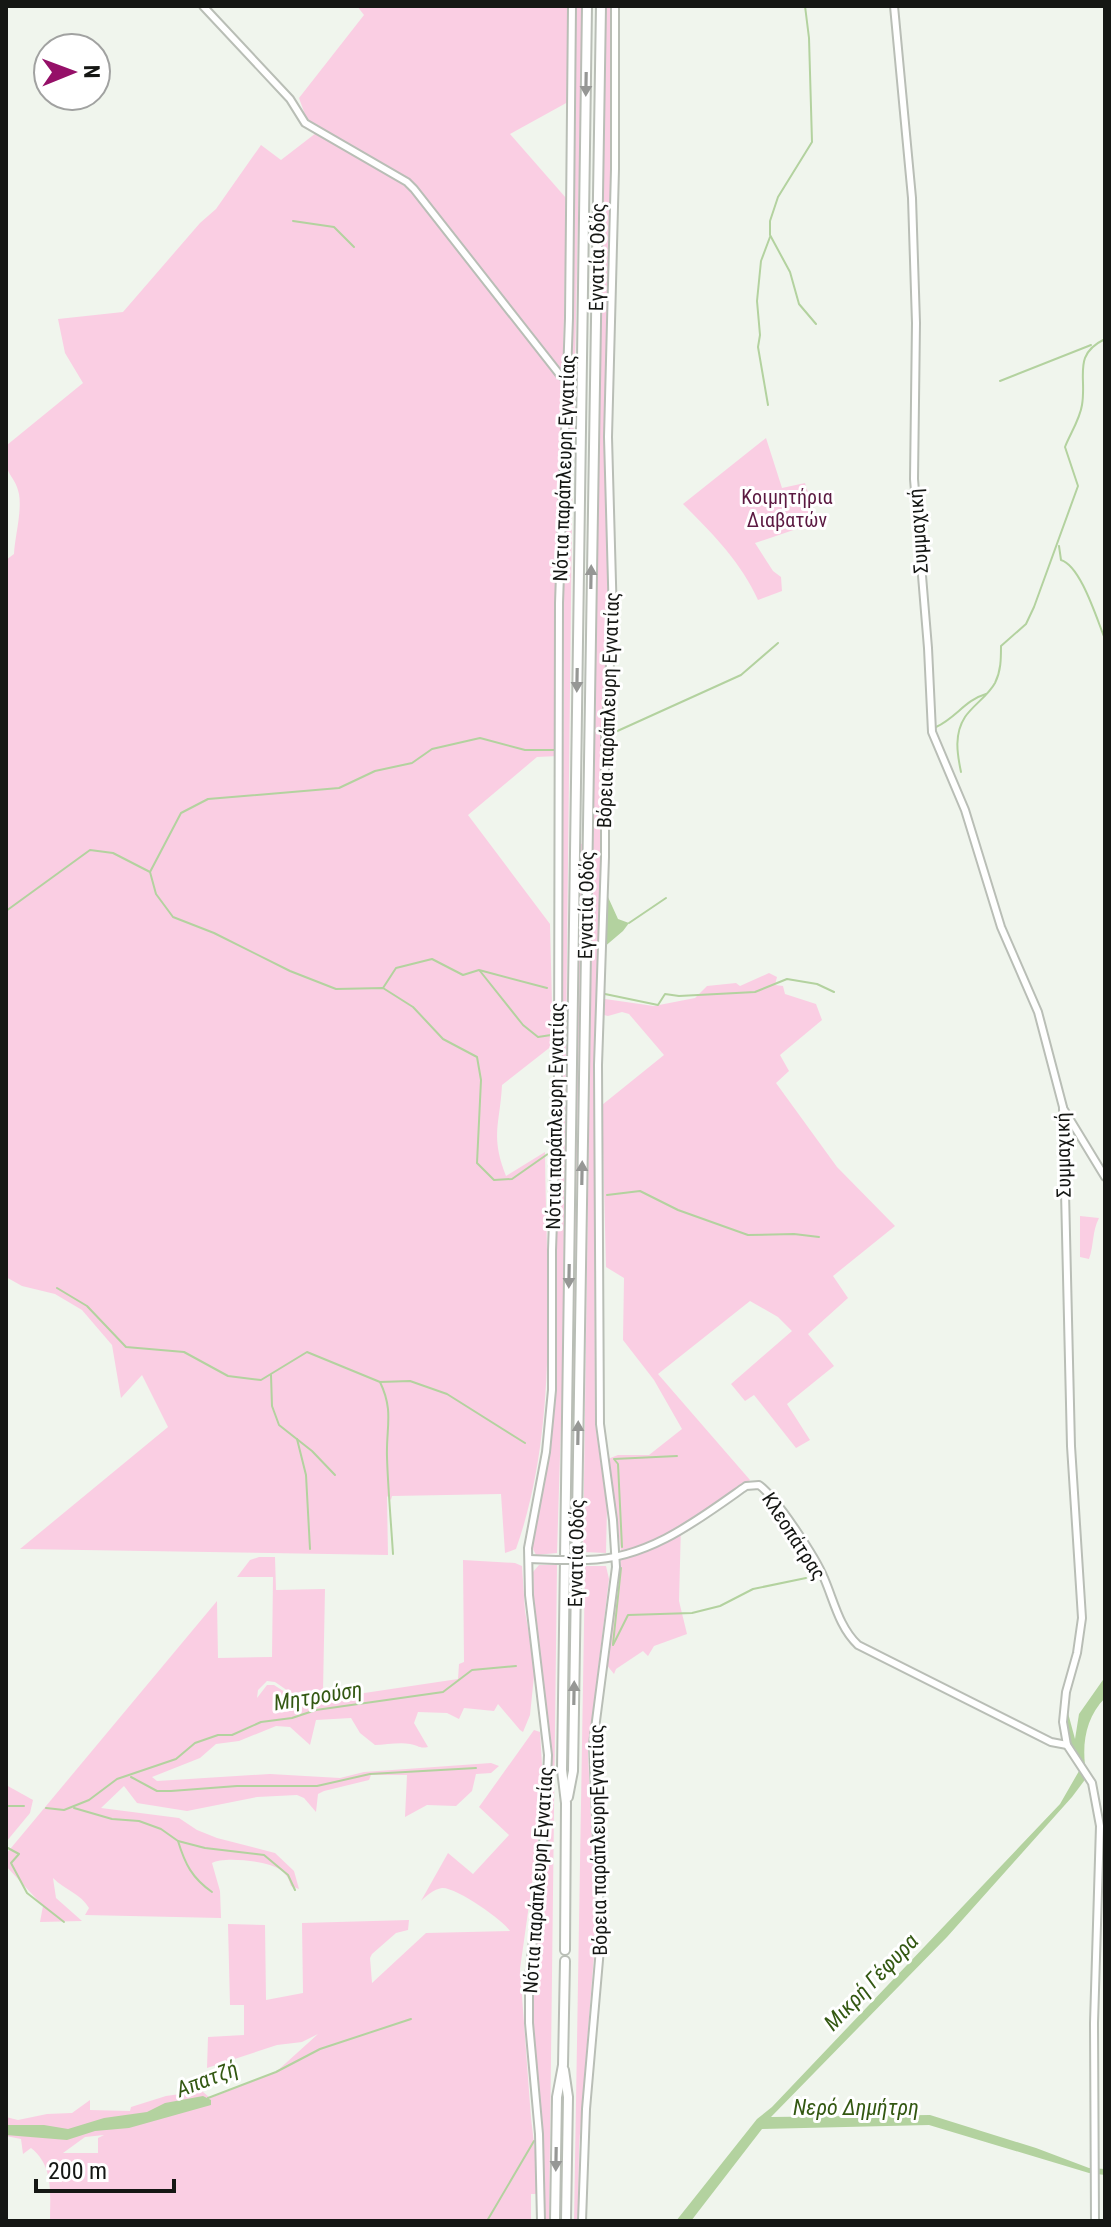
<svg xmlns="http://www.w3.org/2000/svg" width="1111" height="2227" font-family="'Roboto Condensed',sans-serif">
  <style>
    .green { fill: #facee3; fill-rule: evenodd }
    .water { fill: #b3d29f }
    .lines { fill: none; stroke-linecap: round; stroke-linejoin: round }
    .stream { stroke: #b3d29f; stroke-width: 2 }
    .secondary-casing { stroke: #b9beb6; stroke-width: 10 }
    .highway-casing { stroke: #b9beb6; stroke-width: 12 }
    .secondary { stroke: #fff; stroke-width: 6 }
    .highway { stroke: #fff; stroke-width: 8 }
    .secondary-bridge-casing { stroke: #b9beb6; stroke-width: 10; stroke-linecap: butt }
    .secondary-bridge { stroke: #fff; stroke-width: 6 }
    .oneway { fill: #969795 }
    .labels { text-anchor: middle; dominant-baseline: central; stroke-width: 6; stroke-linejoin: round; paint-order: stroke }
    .street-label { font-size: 20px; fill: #151714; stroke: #fff }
    .park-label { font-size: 20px; fill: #5b1941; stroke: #fff }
    .water-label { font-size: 22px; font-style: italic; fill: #335812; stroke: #fff }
  </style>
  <rect width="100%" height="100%" fill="#f0f5ed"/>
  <g class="green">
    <path d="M357 6H569L568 102 510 134 566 198C564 384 555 570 558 756L537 757 468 815 550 924 553 1045 502 1085C500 1124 490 1136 506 1176L545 1152C546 1282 560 1424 516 1549L505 1553 501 1494 392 1496 391 1500 387 1496 388 1555 20 1549 168 1427 142 1375 121 1398 112 1345 82 1310 55 1294 22 1286 6 1277V560L14 554C15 536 22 512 19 494 15 473 1 475 7 445L83 383 65 353 58 319 123 312 200 223 216 209 261 145 281 160 316 133 319 128 307 120 299 98 364 15Z"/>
    <path d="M575 6H581V74L572 511 562 1391 557 1553 536 1555 532 1547 536 1510 554 1377 555 1196 560 1104 559 985 564 696 562 569Z"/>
    <path d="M605 6H611L613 157 606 442 609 611 601 725V879L594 1146 595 1423 607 1507 606 1553 583 1552Z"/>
    <path d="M766 438 782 488 805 483 817 522 755 543 773 571 781 577 782 591 758 600C741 562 712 533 683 504Z"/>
    <path d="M579 843 582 844 567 1771 566 1769Z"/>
    <path d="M769 973 777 977 775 985 783 986 785 994 816 1004 822 1020 780 1055 789 1071 776 1083 837 1167 895 1226 833 1276 848 1298 808 1334 834 1366 787 1404 810 1440 796 1448 754 1395 745 1401 731 1384 792 1331 778 1317 750 1301 658 1374 750 1480 681 1525 679 1601 687 1634 654 1646 648 1656 643 1651 616 1669 614 1674 606 1664 620 1579 621 1551 608 1459 618 1455H649L682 1429 654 1380 623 1340 624 1278 606 1267 602 1105 664 1055 629 1014 622 1012 608 1016 604 1015 605 999 654 1006 695 998 707 986 736 983 740 986Z"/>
    <path d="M1080 1216 1099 1218C1092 1231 1094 1245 1089 1259L1080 1257Z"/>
    <path d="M259 1557H275L276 1590 325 1589 323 1691 291 1693 275 1682 267 1681 258 1690 257 1698 267 1685H274L294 1698 309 1695 331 1698 458 1679 459 1664 464 1662 463 1560 515 1563 522 1566 525 1611 536 1675 534 1676 530 1715 523 1732 520 1730 498 1704 494 1711 464 1708 459 1719 447 1713 418 1712 414 1723 428 1747C419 1749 418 1745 410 1744 399 1742 385 1745 375 1745L360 1733 351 1718 316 1720 310 1745 290 1727 276 1726 239 1741 216 1744 200 1758 152 1777 157 1781 270 1774 340 1778 364 1772 491 1763 499 1766 491 1773 476 1774 472 1791 456 1806 427 1805 405 1817 407 1775H371L369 1780 324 1791 318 1794 316 1812 304 1798 297 1795 257 1797 187 1811 137 1803 124 1786 101 1808 179 1818 197 1830 217 1838 275 1853 294 1871 299 1889 291 1886C289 1879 287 1875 281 1870 269 1861 224 1856 212 1863L220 1891 221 1918 85 1915 89 1908C81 1894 65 1890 53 1878L56 1898 82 1921 40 1922 43 1906 6 1866V1854L217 1601 218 1658 272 1657 273 1577H237L250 1560Z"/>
    <path d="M539 1565H557L549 2221H544L540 2127 527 2017 550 1765 535 1625 533 1572Z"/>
    <path d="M585 1566H606L609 1579 588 1753 595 1907 594 1955 579 2146 578 2221H574Z"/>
    <path d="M534 1730 540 1732 544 1798 520 1969 531 2118 540 2194H531V2221H50C50 2194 54 2166 31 2148L23 2154 21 2139 6 2136V2117L18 2120 47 2114 72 2113 90 2100V2110L130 2111 131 2107 166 2096 202 2091 210 2098 276 2072 318 2034 302 2042 277 2045 207 2068 208 2037 244 2035V2005H230L228 1924 265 1925 266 2000 303 1993 302 1923 409 1920 408 1930 396 1933 372 1954 370 1958 372 1983 426 1933 510 1931C503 1920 456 1887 442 1888 434 1889 426 1896 421 1901L448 1853 473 1874 509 1835 479 1807ZM104 2135 98 2138V2153H63L85 2137Z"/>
    <path d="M6 1785 33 1800 30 1813 6 1842Z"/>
  </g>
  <g class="water">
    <path d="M608 897 618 919 629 923 623 931 603 948Z"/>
    <path d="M1105 1677V1698C1084 1719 1081 1749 1087 1777L1072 1797 947 1937 771 2117 930 2115 1036 2148 1089 2168 1105 2169V2175L1089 2173 929 2125 762 2129 691 2221H676L757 2119 772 2107 1060 1804 1079 1771 1076 1750C1066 1742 1065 1727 1066 1714L1068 1713 1075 1739 1079 1714Z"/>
    <path d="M203 2096 211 2100V2105L129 2128 95 2131 67 2140 6 2135V2125H44L68 2129 104 2118 147 2112 165 2103Z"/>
  </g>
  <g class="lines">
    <g class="stream">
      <path d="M805 6 809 38 812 142 778 197 770 221V235L790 272 799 304 816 324"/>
      <path d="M293 221 334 227 354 247"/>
      <path d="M1000 381 1091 345"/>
      <path d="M768 405 758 347 760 335 757 301 761 261 770 237"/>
      <path d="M1059 546 1061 560C1081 566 1097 620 1105 639"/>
      <path d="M936 727C956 718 965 700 986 694"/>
      <path d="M613 733 741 675 778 643"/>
      <path d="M961 772C957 753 954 734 965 717 973 705 988 696 995 683 1001 671 1001 659 1001 646L1026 624 1034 607 1078 486 1065 447C1070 434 1080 419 1082 405 1087 376 1072 355 1105 339"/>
      <path d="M150 872 181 813 208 799 339 788 375 771 412 763 432 749 480 738 525 750H556"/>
      <path d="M6 911 90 850 113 853 150 872 156 894 173 917 214 933 290 971 336 989 383 988 413 1007 443 1039 477 1057 481 1080 477 1163 494 1180 512 1179 552 1151"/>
      <path d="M629 923 666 898"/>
      <path d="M480 971 523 1025 538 1037 551 1035 555 1044"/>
      <path d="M383 988 396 968 432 959 463 975 479 970 547 988"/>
      <path d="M605 994 658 1005 665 994 679 996 755 992 787 979 817 984 834 992"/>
      <path d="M607 1195 640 1191 678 1210 748 1235 794 1234 819 1237"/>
      <path d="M57 1288 87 1306 126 1347 184 1352 228 1376 261 1380 307 1352 380 1382 410 1381 447 1394 525 1443"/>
      <path d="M271 1375 272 1406 279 1425 312 1451 335 1475"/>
      <path d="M380 1382C394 1411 386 1427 387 1457 388 1489 391 1522 393 1554"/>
      <path d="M297 1439 306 1475 310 1549"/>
      <path d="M622 1547 618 1464 614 1459 677 1456"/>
      <path d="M613 1644 621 1568"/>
      <path d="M613 1645 628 1615 692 1613 720 1606 753 1589 806 1578"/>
      <path d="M131 1777 157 1791H171L237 1786H317L370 1774 476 1768"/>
      <path d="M6 1806H24"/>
      <path d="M46 1808 64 1810 89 1800 117 1779 176 1759 195 1743 218 1735H232L261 1722 292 1718 316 1710 443 1692 472 1670 516 1666"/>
      <path d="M74 1808 112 1819 139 1821 161 1829 178 1841 205 1848 264 1855 288 1875 295 1890"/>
      <path d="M178 1841C185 1864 192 1878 212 1892"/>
      <path d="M6 1847 19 1854 11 1863 27 1893 64 1922"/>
      <path d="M208 2098 276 2072 320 2049 411 2019"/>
      <path d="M487 2221 534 2141"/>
    </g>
    <g class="secondary-casing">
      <g id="secondary">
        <path d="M203 6 290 99 305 123 407 182 414 189 560 375 567 379"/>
        <path d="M894 6 912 198 916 323 914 479 928 648 932 732 965 810 1001 927 1038 1012 1063 1107 1071 1446 1082 1618 1077 1653 1066 1692 1063 1722 1067 1745 1092 1783 1100 1826 1094 2023 1095 2221"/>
        <path d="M1063 1108 1105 1177"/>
        <path d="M529 1559 556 1560"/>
        <path d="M587 1560C648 1559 698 1520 746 1486L759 1485C776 1497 816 1558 824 1578 834 1601 839 1627 858 1645L1051 1742 1067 1745"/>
        <path d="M541 2221 539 2134 529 2023V1978L545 1824 548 1755 529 1595 528 1548 546 1452 552 1390V1250L558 1077 559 603 569 318 572 6"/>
        <path d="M582 2221 586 2109 601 1937 593 1744 616 1567 613 1520 600 1424 598 1065 605 857V738L613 619 608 437 615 169V6"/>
      </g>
    </g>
    <g class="highway-casing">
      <g id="highway">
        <path d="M568 1797 573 1771 601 6"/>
        <path d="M565 1950 566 1803 562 1770 587 6"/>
        <path d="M564 2070 568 2097 566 2221"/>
        <path d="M555 2221 557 2097 563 2065 565 1961"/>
      </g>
    </g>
    <use href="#secondary" class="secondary"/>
    <use href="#highway" class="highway"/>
    <g class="secondary-bridge-casing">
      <path id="secondary-bridge" d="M556 1560H587"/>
    </g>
    <use href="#secondary-bridge" class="secondary-bridge"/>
  </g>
  <defs><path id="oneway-solid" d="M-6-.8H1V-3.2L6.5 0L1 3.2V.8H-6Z" transform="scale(2)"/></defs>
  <g class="oneway">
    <use href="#oneway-solid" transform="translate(586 84) rotate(91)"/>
    <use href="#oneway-solid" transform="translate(591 577) rotate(-89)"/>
    <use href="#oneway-solid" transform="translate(577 680) rotate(91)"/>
    <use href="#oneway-solid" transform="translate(582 1173) rotate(-89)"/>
    <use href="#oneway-solid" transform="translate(569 1276) rotate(91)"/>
    <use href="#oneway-solid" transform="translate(578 1433) rotate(-89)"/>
    <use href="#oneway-solid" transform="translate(574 1693) rotate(-89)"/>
    <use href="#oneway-solid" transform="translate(556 2159) rotate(91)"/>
  </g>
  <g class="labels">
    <g class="street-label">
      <text transform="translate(597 257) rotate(-89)">Εγνατία Οδός</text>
      <text transform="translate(564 468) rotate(-88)">Νότια παράπλευρη Εγνατίας</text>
      <text transform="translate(918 531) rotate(-94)">Συμμαχική</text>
      <text transform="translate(608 710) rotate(-88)">Βόρεια παράπλευρη Εγνατίας</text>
      <text transform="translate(586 905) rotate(-89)">Εγνατία Οδός</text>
      <text transform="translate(555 1116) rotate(-89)">Νότια παράπλευρη Εγνατίας</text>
      <text transform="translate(1063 1155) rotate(-91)">Συμμαχική</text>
      <text transform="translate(794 1536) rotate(57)">Κλεοπάτρας</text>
      <text transform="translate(576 1553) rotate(-89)">Εγνατία Οδός</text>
      <text transform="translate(598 1840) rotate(-91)">Βόρεια παράπλευρηΕγνατίας</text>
      <text transform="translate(538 1880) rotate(-86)">Νότια παράπλευρη Εγνατίας</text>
    </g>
    <g class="park-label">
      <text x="787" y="497">Κοιμητήρια<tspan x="787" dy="23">Διαβατών</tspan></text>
    </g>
    <g class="water-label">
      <text transform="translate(318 1696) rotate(-9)">Μητρούση</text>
      <text transform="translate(871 1982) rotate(-46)">Μικρή Γέφυρα</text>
      <text transform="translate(207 2079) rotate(-21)">Απατζή</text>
      <text x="856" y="2107">Νερό Δημήτρη</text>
    </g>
  </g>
  <rect width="1111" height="2227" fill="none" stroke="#151714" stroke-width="16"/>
  <g transform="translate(72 72) rotate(89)"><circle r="38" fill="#ffffff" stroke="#a1a2a1" stroke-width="2"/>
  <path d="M0-6L14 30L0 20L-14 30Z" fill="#951068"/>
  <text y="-12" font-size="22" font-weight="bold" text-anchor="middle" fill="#151714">N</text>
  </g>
  <path d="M36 2179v12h138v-12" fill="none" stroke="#151714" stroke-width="4"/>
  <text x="48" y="2179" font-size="24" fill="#151714" stroke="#ffffff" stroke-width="6" paint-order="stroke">200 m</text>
</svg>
